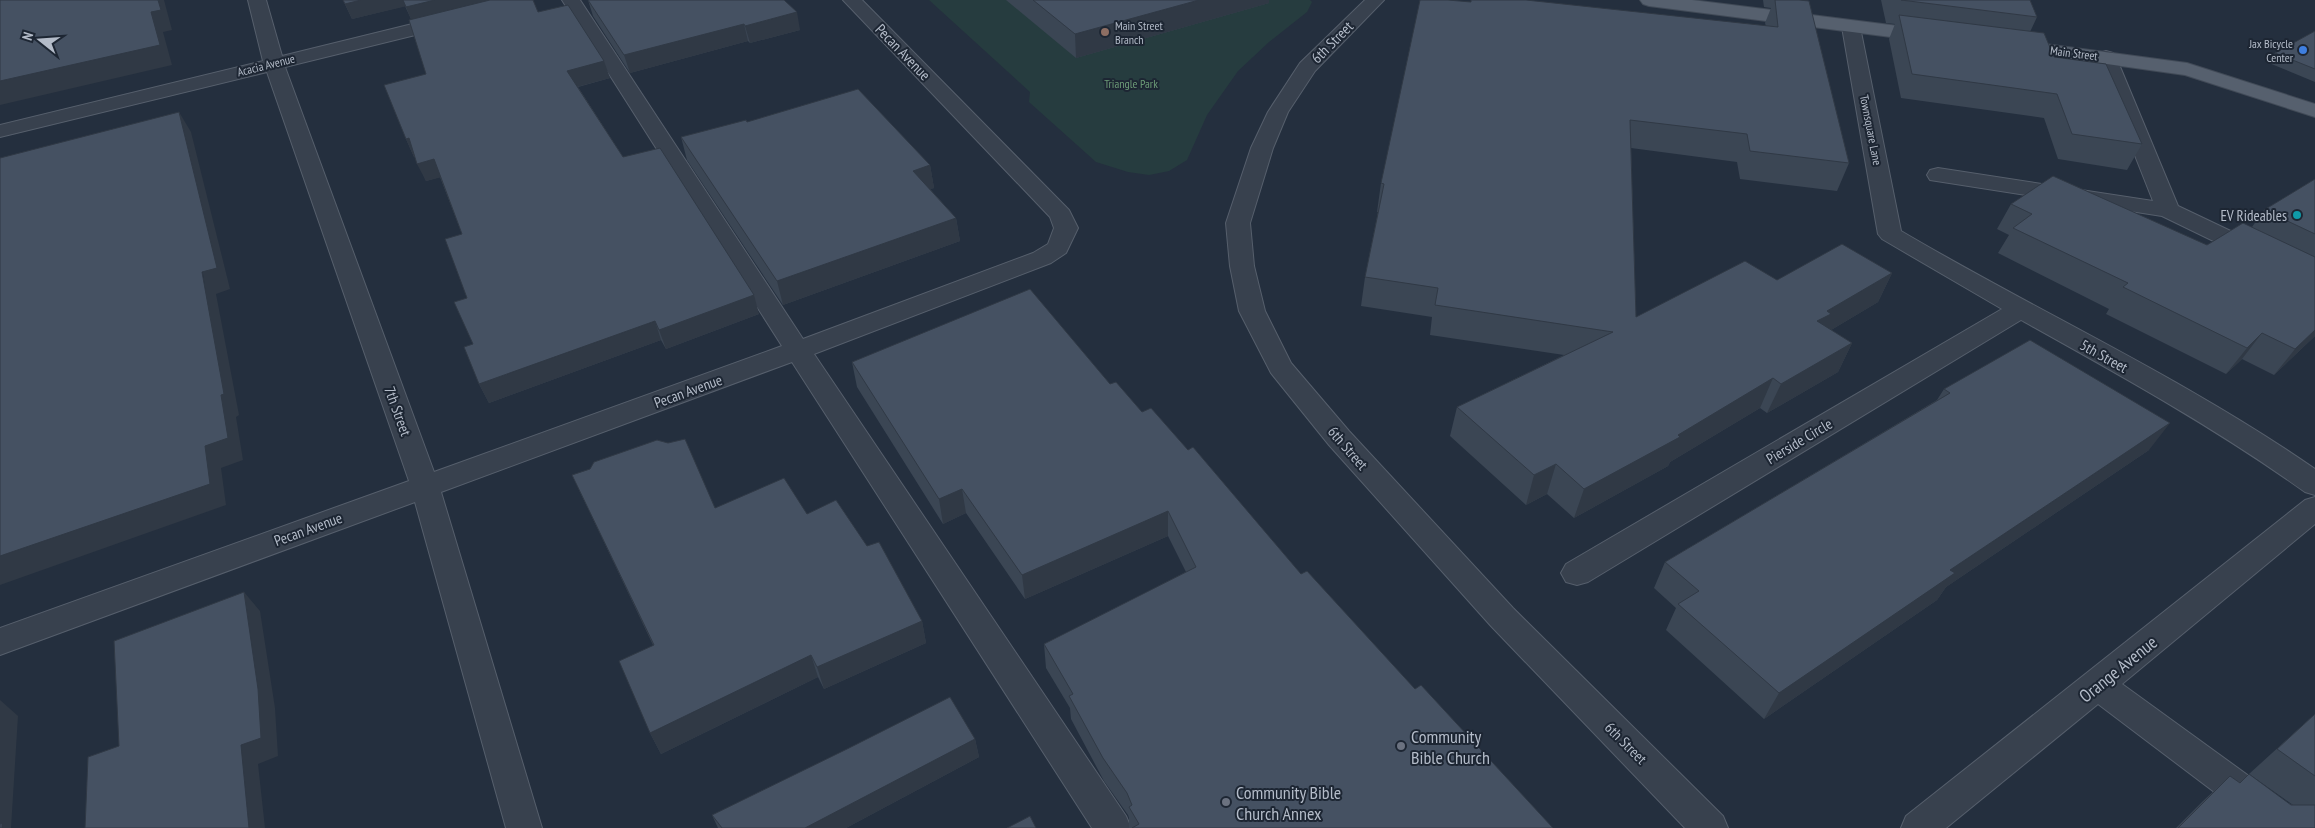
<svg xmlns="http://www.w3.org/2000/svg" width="2315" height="828" font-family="'PT Sans Narrow',sans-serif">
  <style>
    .green { fill: #263c3f }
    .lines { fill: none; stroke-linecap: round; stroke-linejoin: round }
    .minor-casing { stroke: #565f6c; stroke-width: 2 }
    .major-casing { stroke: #414a57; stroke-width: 2 }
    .minor { fill: #38414e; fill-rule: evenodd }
    .major { fill: #56606e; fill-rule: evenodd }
    .wall { fill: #3b4654 }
    .shaded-wall { fill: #303945 }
    .building { fill: #455162; stroke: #303945 }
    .education-dot { fill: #8d6e63; stroke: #1d2633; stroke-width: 2 }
    .shop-dot { fill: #3f7fe0; stroke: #1d2633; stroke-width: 2 }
    .culture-dot { fill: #0f9aa8; stroke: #1d2633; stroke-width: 2 }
    .worship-dot { fill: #6b7280; stroke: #1d2633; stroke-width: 2 }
    .labels { text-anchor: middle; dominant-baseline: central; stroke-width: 4; stroke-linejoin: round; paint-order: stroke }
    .far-poi-label { font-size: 12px; fill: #b4bcc9; stroke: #1d2633; text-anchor: start }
    .far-street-label { font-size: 12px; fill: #b4bcc9; stroke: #1d2633 }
    .far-park-label { font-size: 12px; fill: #6b9a76; stroke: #1d2633 }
    .street-label { font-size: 15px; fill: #b4bcc9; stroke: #1d2633 }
    .poi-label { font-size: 15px; fill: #b4bcc9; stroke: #1d2633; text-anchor: end }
    .near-street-label { font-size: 18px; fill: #b4bcc9; stroke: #1d2633 }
    .near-poi-label { font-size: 18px; fill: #b4bcc9; stroke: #1d2633; text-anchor: start }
  </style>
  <rect width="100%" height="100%" fill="#242f3e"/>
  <path class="green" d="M929 0H1310L1312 2 1307 12 1269 42 1238 71 1207 115 1187 160 1169 171 1149 175 1128 172 1096 162 1029 102 1030 92Z"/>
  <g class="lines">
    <g class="minor-casing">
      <g id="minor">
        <path d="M248 0H266L282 56 449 15 456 17 458 21 456 25 285 67 434 472 782 346 562 0H580L803 339 1033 253 1048 244 1054 228 1050 217 843 0H862L1069 210 1078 228 1066 253 1051 263 814 354 1126 816 1131 828H1092L792 362 441 492 542 828H506L415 502 0 655V628L409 481 267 72 0 137V125L263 61Z"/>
        <path d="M1365 0H1384L1315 71 1288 112 1273 148 1250 223 1254 266 1265 311 1291 363 1349 431 1513 608 1723 816 1728 828H1685L1491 626 1329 445 1271 373 1239 311 1230 266 1226 223 1251 148 1268 112 1300 63Z"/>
        <path d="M1851 21 1858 23 1860 27 1901 231C2038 312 2184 378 2315 469V495L2305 492C2214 427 2118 374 2021 320L1588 582 1577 585 1566 582 1561 573 1566 564 2002 309 1882 239 1878 234 1842 27 1844 23Z"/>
        <path d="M2106 51 2113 53 2116 57 2178 206 2315 271V289L2306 286 2162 216 1930 180 1927 175 1930 170 1938 168 2153 201 2096 57 2099 53Z"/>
        <path d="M2315 497V524L2122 684 2304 816 2309 828H2262L2098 704 1946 828H1901L1906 816 2305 500Z"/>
      </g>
    </g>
    <g class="major-casing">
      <g id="major">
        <path d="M1640 0H1692L1930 30 1937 32 1940 36 1937 40 1930 42 1649 6 1643 4Z"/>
        <path d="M2015 40 2187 63 2315 104V117L2185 75 2008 50 2005 46 2008 42Z"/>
      </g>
    </g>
    <use href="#minor" class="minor"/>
    <use href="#major" class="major"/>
  </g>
  <g class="wall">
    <path d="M343 0 538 12 610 78 578 87 623 157 759 314 666 349 661 340 489 403 479 384 473 344 467 298 462 234 440 177 426 181 415 156 414 157 406 139 426 74 411 19 405 6 352 19Z"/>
    <path d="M588 0H784L800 30 750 43 748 41 630 73 593 16Z"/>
    <path d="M1006 0H1269V3L1076 58Z"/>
    <path d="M1763 0H1800L1849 163 1837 191 1740 179 1737 162 1631 148 1636 317 1777 280 1892 273 1878 302 1831 330 1852 343 1838 372 1767 413 1760 408 1670 462 1668 466 1574 518 1547 494 1526 505 1450 436 1457 407 1564 355 1430 335 1432 317 1361 306 1365 277 1378 212H1377L1381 183 1470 2 1766 26 1765 23 1771 8 1764 7Z"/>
    <path d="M1881 0H2030L2037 17 2030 32 2142 144 2127 170 2058 159 2044 118 1901 98 1889 39 1895 24 1886 23Z"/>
    <path d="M2315 31V82L2269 63 2275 53Z"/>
    <path d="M747 122 930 165 934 188 930 189 956 218 960 241 783 305 687 160 681 137Z"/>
    <path d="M2315 179V336L2274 375 2242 359 2226 374 2106 314 2109 309 1998 253 2009 235 1997 229 2011 204 2207 245 2252 227 2264 210Z"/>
    <path d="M852 362 1110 384 1142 412 1188 450 1301 574 1553 828H1129V818L1128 815 1104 781 1071 719 1070 708 1046 668 1044 644 1186 572 1168 536 1025 599 966 513 943 524 857 387Z"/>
    <path d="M1944 389 2149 450 1946 587 1937 600 1764 719 1666 630 1676 608 1654 588 1665 562 1937 400Z"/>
    <path d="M572 475 715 508 807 514 867 546 922 621 926 643 824 689 818 677 661 754 650 733 653 645Z"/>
    <path d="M2315 714V828H2176L2203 801 2230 776 2240 783 2293 805 2249 774Z"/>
    <path d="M975 739 979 757 846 828H718L712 815Z"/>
  </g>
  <g class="shaded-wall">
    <path d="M158 0H164L172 30 163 32 172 65 0 105V81L151 12Z"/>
    <path d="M361 0H404L407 6 352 19 345 4Z"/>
    <path d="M435 0H502L412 22 406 7Z"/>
    <path d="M1199 0H1269V3L1076 58 1075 34Z"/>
    <path d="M797 12 800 30 750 43 745 26Z"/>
    <path d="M744 24 748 41 630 73 624 55Z"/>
    <path d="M604 61 610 78 573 88 567 71Z"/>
    <path d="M179 112 191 132 230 289 216 294 239 415 236 417 243 460 221 468 226 505 0 585V556L205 446 221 395Z"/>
    <path d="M409 138 417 156 414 157 406 139Z"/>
    <path d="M434 159 442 177 426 181 417 164Z"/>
    <path d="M930 165 934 188 917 194 913 171Z"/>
    <path d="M956 218 960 241 783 305 777 281Z"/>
    <path d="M1892 273 1878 302 1821 336 1817 321 1827 311Z"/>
    <path d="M754 295 759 314 666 349 659 330Z"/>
    <path d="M655 321 661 340 489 403 479 384Z"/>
    <path d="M2315 330V336L2274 375 2295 349Z"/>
    <path d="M2262 333 2242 359 2226 374 2247 348Z"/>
    <path d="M1852 343 1838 372 1767 413 1781 384Z"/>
    <path d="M1773 378 1760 408 1670 462 1668 466 1574 518 1584 489 1678 435Z"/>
    <path d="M2170 423 2149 450 1946 587 1937 600 1764 719 1779 693 1950 570Z"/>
    <path d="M1556 464 1547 494 1526 505 1534 475Z"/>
    <path d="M962 489 966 513 943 524 939 499Z"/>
    <path d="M1168 511V536L1025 599 1022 575Z"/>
    <path d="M244 592 260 611 275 708 278 756 258 764 265 828H249L241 745Z"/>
    <path d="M922 621 926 643 824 689 817 667Z"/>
    <path d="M811 655 818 677 661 754 650 733Z"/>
    <path d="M0 700 18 716 11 828H0Z"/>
    <path d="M975 739 979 757 846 828H805Z"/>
  </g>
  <g class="building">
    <path d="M0 0H158L161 10 151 12 160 45 0 81Z"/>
    <path d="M343 0H361L345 4Z"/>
    <path d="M403 0H435L406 7Z"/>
    <path d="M490 0H533L538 12 568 5 604 61 567 71 623 157 660 148 754 295 659 330 655 321 479 384 464 347 473 344 454 302 467 298 445 239 462 234 434 159 417 164 409 138 406 139 384 85 426 74 409 20Z"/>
    <path d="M588 0H784L797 12 745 26 744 24 624 55Z"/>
    <path d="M1033 0H1199L1075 34Z"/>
    <path d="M1420 0H1448L1471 2V0H1526L1778 27 1775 0H1799L1809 1 1849 163 1750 151 1747 134 1630 120 1636 317 1745 261 1777 280 1842 244 1892 273 1827 311 1831 314 1817 321 1852 343 1781 384 1773 378 1678 435 1680 437 1584 489 1556 464 1534 475 1457 407 1613 332 1435 305 1438 288 1365 277 1384 184 1381 183Z"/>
    <path d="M1901 0H2030L2037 17Z"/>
    <path d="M1899 15 2044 33 2054 57 2106 64 2142 144 2072 134 2057 94 1912 74Z"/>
    <path d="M2315 31V69L2275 53Z"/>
    <path d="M858 89 930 165 913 171 956 218 777 281 681 137 746 120 747 122Z"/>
    <path d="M179 112 217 268 202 272 224 394 221 395 228 438 205 446 210 484 0 556V158Z"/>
    <path d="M2053 176 2207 245 2243 223 2315 257V330L2295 349 2262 333 2247 348 2123 287 2128 283 2013 228 2032 214 2011 204Z"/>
    <path d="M2315 179V234L2264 210Z"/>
    <path d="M1030 289 1110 384 1116 382 1142 412 1151 408 1188 450 1193 447 1301 574 1307 571 1415 689 1421 685 1553 828H1132L1139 824 1129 807 1132 805 1127 793 1103 758 1069 696 1073 694 1044 644 1196 567 1168 511 1022 575 962 489 939 499 852 362Z"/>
    <path d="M2030 340 2170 423 1950 570 1955 573 1779 693 1678 604 1699 591 1665 562 1950 393 1944 389Z"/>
    <path d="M685 439 715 508 784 478 807 514 836 500 867 546 879 542 922 621 817 667 811 655 650 733 619 661 654 645 572 475 590 469 594 462 657 440 668 443Z"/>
    <path d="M244 592 258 689 261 738 241 745 249 828H85L88 757 119 746 114 641Z"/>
    <path d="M950 697 975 739 805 828H722L712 815 849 748Z"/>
    <path d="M2315 714V776L2277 749Z"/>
    <path d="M2249 774 2291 805H2315V828H2178L2230 776 2240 783Z"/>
    <path d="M1030 816 1036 828H1007Z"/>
    <path d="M2 823V828H0V824Z"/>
  </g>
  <circle class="education-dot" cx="1105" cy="32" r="5"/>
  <circle class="shop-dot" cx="2303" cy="50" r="5"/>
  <circle class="culture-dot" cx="2297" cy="215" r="5"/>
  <g class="worship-dot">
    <circle cx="1401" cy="746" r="5"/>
    <circle cx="1226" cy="802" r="5"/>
  </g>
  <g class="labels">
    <g class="far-poi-label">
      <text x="1115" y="25">Main Street<tspan x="1115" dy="14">Branch</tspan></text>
      <text x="2293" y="43" text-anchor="end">Jax Bicycle<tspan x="2293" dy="14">Center</tspan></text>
    </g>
    <g class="far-street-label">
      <text transform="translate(2074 53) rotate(7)">Main Street</text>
      <text transform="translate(266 65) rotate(-14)">Acacia Avenue</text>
      <text transform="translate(1871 130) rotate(79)">Townsquare Lane</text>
    </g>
    <g class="far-park-label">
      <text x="1131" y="83">Triangle Park</text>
    </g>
    <g class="street-label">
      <text transform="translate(1332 42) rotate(-45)">6th Street</text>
      <text transform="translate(903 52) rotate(46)">Pecan Avenue</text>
      <text transform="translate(2104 356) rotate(29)">5th Street</text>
      <text transform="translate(688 391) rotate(-20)">Pecan Avenue</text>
      <text transform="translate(398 411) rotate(70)">7th Street</text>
      <text transform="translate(1799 441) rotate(-31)">Pierside Circle</text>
      <text transform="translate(1348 448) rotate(49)">6th Street</text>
      <text transform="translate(308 529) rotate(-20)">Pecan Avenue</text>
      <text transform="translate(1626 743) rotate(45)">6th Street</text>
    </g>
    <g class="poi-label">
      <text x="2287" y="215">EV Rideables</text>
    </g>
    <g class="near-street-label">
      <text transform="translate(2118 669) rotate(-39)">Orange Avenue</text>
    </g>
    <g class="near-poi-label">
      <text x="1411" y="736">Community<tspan x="1411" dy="21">Bible Church</tspan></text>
      <text x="1236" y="792">Community Bible<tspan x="1236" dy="21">Church Annex</tspan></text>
    </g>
  </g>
  <g transform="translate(40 40) rotate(287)" stroke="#1d2633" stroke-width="4" paint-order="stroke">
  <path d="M0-4L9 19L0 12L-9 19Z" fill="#b4bcc9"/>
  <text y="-8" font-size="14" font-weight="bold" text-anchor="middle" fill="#b4bcc9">N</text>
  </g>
</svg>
